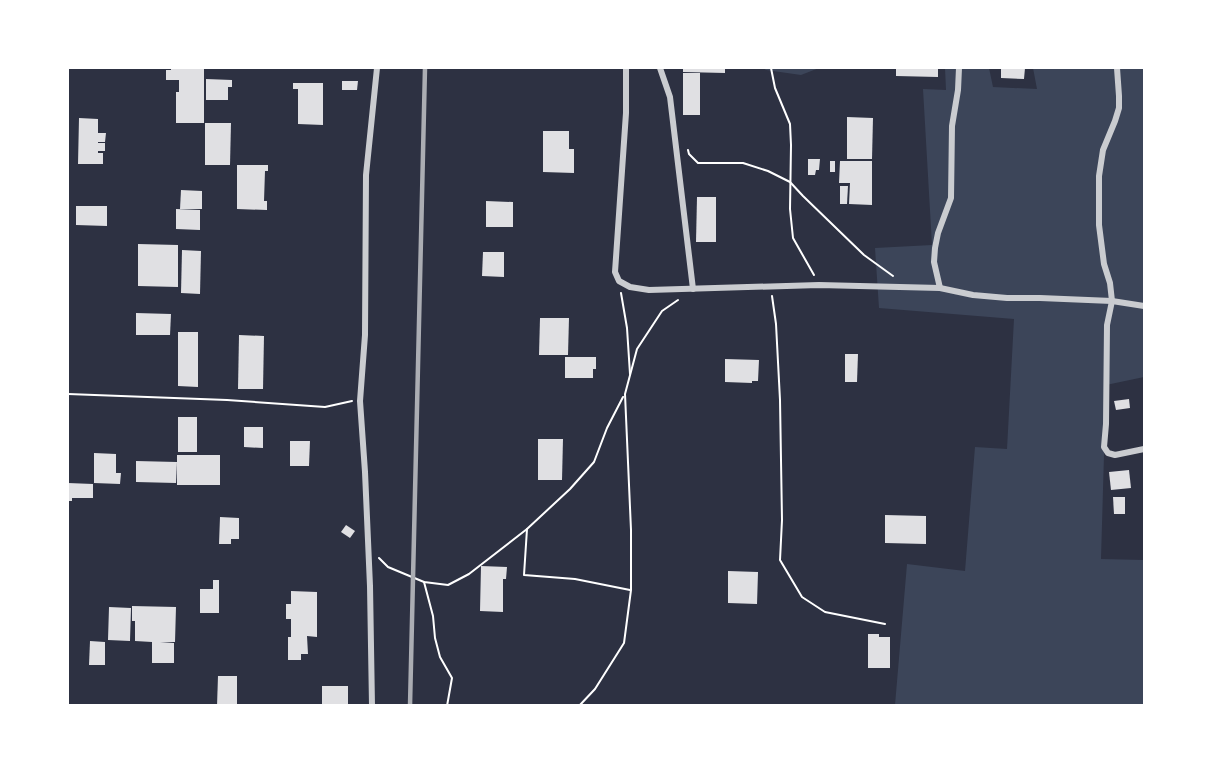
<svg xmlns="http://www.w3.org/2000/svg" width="1212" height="773" font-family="'PT Serif',serif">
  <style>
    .green { fill: #3c4559 }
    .building { fill: #e0e0e3 }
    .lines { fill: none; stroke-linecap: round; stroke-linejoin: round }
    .path { stroke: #fff; stroke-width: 2 }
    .minor { stroke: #caccd0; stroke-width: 6 }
    .rail { stroke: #abadb3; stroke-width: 4.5 }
  </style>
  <rect width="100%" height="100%" fill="#2d3142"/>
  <g class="green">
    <path d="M763 68H819L801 75 766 70Z"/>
    <path d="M945 68H989L993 87 1037 89 1033 68H1144V377L1106 385 1101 559 1144 560V705H895L907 564 965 571 975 447 1007 449 1014 319 879 308 875 248 932 245 923 89 946 90Z"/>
  </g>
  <g class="building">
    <path d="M171 68H204V123H176V92H179V80H166V70H171Z"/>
    <path d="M683 68H725V73L683 72Z"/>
    <path d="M896 68H938V77L896 76Z"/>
    <path d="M1001 68H1025L1024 79 1001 78Z"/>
    <rect x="683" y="73" width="17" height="42"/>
    <path d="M206 79 232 80V87H228V100H206Z"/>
    <path d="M342 81H358L357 90H342Z"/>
    <path d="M293 83H323V125L298 124V89H293Z"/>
    <path d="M847 117 873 118 872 159H847Z"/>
    <path d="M79 118 98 119V133H106L105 142H98V143H105V151H98V153H103V164H78Z"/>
    <path d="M205 123H231L230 165H205Z"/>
    <path d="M543 131H569V149H574V173L543 172Z"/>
    <path d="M808 159H820L819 170H816L815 175H808Z"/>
    <rect x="830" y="161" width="5" height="11"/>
    <path d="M840 161H872V205L849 204 850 183H839Z"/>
    <path d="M237 165H268V171H265L264 201H267V210L237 209Z"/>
    <path d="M840 186H848L847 204H840Z"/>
    <path d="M181 190 202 191V209H180Z"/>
    <path d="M697 197H716V242H696Z"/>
    <path d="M486 201 513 202V227H486Z"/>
    <path d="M76 206H107V226L76 225Z"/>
    <path d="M176 209 200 210V230L176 229Z"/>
    <path d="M138 244 178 245V287L138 286Z"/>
    <path d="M182 250 201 251 200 294 181 293Z"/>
    <path d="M483 252H504V277L482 276Z"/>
    <path d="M136 313 171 314 170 335H136Z"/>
    <path d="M540 318H569L568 355H539Z"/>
    <path d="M178 332H198V387L178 386Z"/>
    <path d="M239 335 264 336 263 389H238Z"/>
    <path d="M845 354H858L857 382H845Z"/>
    <path d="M565 357H596V369H593V378H565Z"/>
    <path d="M725 359 759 360 758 381H752V383L725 382Z"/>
    <path d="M1129 399 1130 408 1116 410 1114 401Z"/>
    <rect x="178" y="417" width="19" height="35"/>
    <path d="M244 427H263V448L244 447Z"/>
    <path d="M538 439H563L562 480H538Z"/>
    <path d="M290 441H310L309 466H290Z"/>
    <path d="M94 453 116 454V473H121L120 484 94 483Z"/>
    <rect x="177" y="455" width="43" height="30"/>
    <path d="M136 461 177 462 176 483 136 482Z"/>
    <path d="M1129 470 1131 488 1111 490 1109 472Z"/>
    <path d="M68 483 93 484V498H72V501H68Z"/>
    <path d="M1113 497H1125V514H1114Z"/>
    <path d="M885 515 926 516V544L885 543Z"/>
    <path d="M220 517 239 518V539H231V544H219Z"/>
    <path d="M346 525 355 531 350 538 341 532Z"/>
    <path d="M481 566 507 567 506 579H503V612L480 611Z"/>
    <path d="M728 571 758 572 757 604 728 603Z"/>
    <path d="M213 580H219V613H200V589H213Z"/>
    <path d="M291 591 317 592V637L307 636 308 654H301V660H288V637H291V619H286V604H291Z"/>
    <path d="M132 606 176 607 175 642H160L174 643V663H152V642L135 641V621H132Z"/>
    <path d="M109 607 131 608 130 641 108 640Z"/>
    <path d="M868 634H879V637H890V668H868Z"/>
    <path d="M90 641 105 642V665H89Z"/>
    <path d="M218 676H237V706H217Z"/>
    <rect x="322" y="686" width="26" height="20"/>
  </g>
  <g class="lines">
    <g class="path">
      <path d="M771 68 775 88 790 124 791 145 790 209 793 238 814 275"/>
      <path d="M688 150 689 154 698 163H743L768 171 790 182 803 196 864 255 893 276"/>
      <path d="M621 293 627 328 630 374"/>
      <path d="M772 296 776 324 780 400 782 520 780 560 802 597 825 612 885 624"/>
      <path d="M68 394 227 400 325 407 352 401"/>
      <path d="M527 529 524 575 575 579 630 590"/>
      <path d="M379 558 388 567 424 582 448 585 469 574 527 529 570 489 594 462 607 428 623 397"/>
      <path d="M424 582 433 616 435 638 440 657 452 678 447 706"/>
      <path d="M579 706 595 689 624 643 631 590V530L625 394 637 349 662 311 678 300"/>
    </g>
    <g class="minor">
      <path d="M626 68V113L615 272 619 281 630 287 649 290 819 285 940 288 973 295 1007 298H1040L1112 301 1144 306"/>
      <path d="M660 68 670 97 693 289"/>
      <path d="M1117 68 1119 96V108L1115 121 1103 150 1099 176V225L1104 264 1110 283 1112 301 1107 325 1106 424 1104 447 1108 453 1115 455 1144 449"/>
      <path d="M940 288 934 262 935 248 938 233 951 198 952 126 958 90 959 68"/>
      <path d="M372 706 370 586 365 472 360 401 365 335 366 175 377 68"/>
    </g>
    <path class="rail" d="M410 706 425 68"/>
  </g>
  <rect width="1212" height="773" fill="none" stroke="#ffffff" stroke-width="138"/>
</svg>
